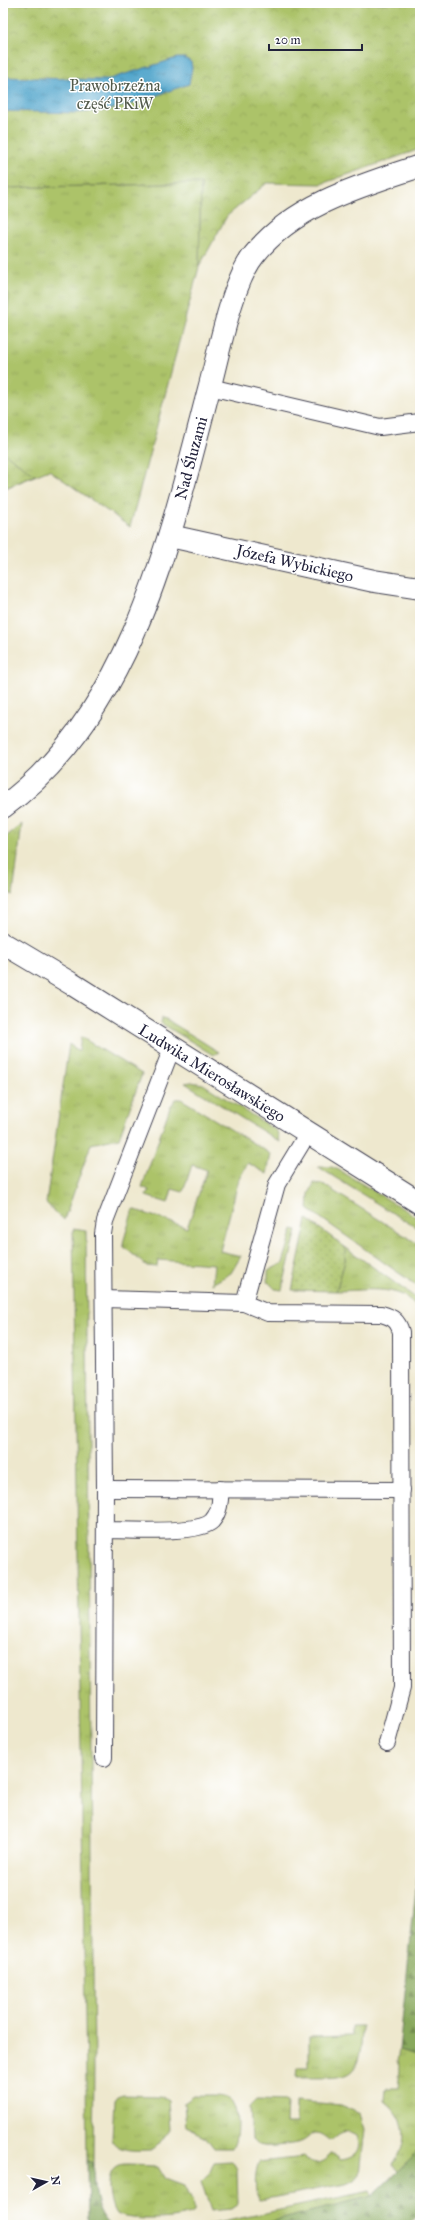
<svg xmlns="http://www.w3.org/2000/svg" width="423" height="2228" font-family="'IM FELL Great Primer',serif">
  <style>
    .grass { fill: url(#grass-tufts); stroke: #677252 }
    .forest { fill: url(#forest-firs); stroke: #56664c }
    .park { fill: url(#park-crowns); stroke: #677252 }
    .garden { fill: url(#garden-dots); stroke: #677252 }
    .water { fill: url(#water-ripples); stroke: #386383 }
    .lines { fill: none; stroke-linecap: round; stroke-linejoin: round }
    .service-casing { stroke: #414051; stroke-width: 18 }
    .minor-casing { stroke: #414051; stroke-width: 24 }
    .tertiary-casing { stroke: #414051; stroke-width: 24 }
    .service { stroke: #fff; stroke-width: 16 }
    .minor { stroke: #fff; stroke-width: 22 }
    .tertiary { stroke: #fff; stroke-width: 22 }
    .labels { text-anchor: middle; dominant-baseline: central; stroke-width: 3; stroke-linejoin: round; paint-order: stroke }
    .park-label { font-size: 16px; fill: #525a4b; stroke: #fff }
    .street-label { font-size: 16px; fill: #22223b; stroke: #fff }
  </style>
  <defs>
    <pattern id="grass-tufts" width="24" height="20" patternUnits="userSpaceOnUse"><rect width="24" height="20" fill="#acc369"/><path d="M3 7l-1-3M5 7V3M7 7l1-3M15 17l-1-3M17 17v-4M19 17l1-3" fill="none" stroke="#94a75c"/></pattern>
    <pattern id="forest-firs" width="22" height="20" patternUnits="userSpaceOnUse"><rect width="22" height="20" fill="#89a95d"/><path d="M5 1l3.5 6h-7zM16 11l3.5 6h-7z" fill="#70894e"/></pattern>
    <pattern id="park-crowns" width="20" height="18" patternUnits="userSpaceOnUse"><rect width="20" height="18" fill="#acc369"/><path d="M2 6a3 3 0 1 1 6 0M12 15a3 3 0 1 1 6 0" fill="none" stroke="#94a75c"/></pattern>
    <pattern id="garden-dots" width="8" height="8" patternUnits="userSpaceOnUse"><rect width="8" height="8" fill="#acc369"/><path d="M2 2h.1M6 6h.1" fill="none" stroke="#94a75c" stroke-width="1.8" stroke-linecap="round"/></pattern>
    <pattern id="water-ripples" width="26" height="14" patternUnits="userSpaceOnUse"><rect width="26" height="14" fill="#4fa4cb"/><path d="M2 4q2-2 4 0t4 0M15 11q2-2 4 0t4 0" fill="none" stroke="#4185a6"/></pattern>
  </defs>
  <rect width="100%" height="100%" fill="#fff"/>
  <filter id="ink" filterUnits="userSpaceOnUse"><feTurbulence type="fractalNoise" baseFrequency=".025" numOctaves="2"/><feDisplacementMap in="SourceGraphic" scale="8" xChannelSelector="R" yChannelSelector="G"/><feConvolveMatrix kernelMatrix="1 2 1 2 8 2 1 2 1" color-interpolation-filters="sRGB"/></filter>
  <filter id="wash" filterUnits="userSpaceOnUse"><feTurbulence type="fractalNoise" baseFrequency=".012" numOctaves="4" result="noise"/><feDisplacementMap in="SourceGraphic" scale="16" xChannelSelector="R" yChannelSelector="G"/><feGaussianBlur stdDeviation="0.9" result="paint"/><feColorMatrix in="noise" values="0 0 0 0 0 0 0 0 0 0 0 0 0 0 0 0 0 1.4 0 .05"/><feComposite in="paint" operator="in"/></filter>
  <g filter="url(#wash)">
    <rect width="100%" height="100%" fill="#eee8ce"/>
    <g class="grass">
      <path d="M201 183 199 267 130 527 49 470 3 489V188Z"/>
      <path d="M22 824 13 895 3 890V839Z"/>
      <path d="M162 1018 166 1019 219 1052 213 1055 161 1023Z"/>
      <path d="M81 1037 142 1074 119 1138 91 1144 64 1220 46 1203 69 1044 79 1051Z"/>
      <path d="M191 1082 203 1084 277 1131 280 1142 185 1083Z"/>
      <path d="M176 1099H181L271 1154 267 1174 248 1163 239 1179 220 1251 241 1256 231 1273 212 1284 214 1264 158 1260 157 1267 147 1266 124 1247 123 1243 133 1209 187 1228 207 1170 192 1165 183 1192 172 1189 168 1203 146 1196 149 1190 142 1187 170 1107Z"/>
      <path d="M318 1167H332L339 1170 420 1219V1230Z"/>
      <path d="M314 1183 322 1184 420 1245V1288L308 1209 309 1194Z"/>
      <path d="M73 1229 86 1231 94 2065 93 2163 87 2161 86 2082Z"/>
      <path d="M293 1229 297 1230 282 1290 275 1289 268 1282V1271L283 1263Z"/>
      <path d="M345 1247 420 1301V1316C409 1281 365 1291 336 1291L345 1261Z"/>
      <path d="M352 2026H362C361 2085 347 2077 296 2078L297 2068H309V2037L352 2036Z"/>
      <path d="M399 2050 420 2056V2144L419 2150 397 2172 393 2165C409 2142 408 2119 385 2101L386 2088H398L400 2069 397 2061Z"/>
      <path d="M123 2095 161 2096 168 2101 170 2129 158 2145 152 2150C138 2150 119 2153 112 2139L114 2101 117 2097Z"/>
      <path d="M194 2096C204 2097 220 2094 229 2099 239 2104 239 2140 232 2148H214L205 2136 186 2127 184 2103Z"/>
      <path d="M257 2100 287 2101 286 2123H296V2101L341 2105 360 2114 365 2129 360 2174 355 2180 346 2184 260 2200C253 2194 255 2170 259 2162L304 2157C315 2167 323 2163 332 2153L341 2160C356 2158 362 2150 357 2135 346 2128 338 2132 330 2141 311 2124 313 2139 298 2143 288 2145 268 2148 258 2145L252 2139 250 2107Z"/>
      <path d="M232 2161 237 2169 238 2204 231 2209 211 2211 201 2181 210 2172 214 2162Z"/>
      <path d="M128 2165 157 2166 165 2179 184 2186 193 2205V2212C183 2221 127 2221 116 2214 109 2205 105 2175 115 2168 119 2165 124 2165 128 2165Z"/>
      <path d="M370 2191 372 2196 365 2199 258 2225H208Z"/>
    </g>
    <g class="forest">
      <path d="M420 1851V2056L399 2050Z"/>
      <path d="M420 2144V2215L414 2220 404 2225H258L372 2196 419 2150Z"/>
      <path d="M87 2161 93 2163C94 2186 93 2208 110 2225H88Z"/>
    </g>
    <g class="park">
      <path d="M3 3H420V149L321 184 267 183 227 216 199 267 201 183 3 188Z"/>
      <path d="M3 285 9 297 3 380Z"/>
      <path d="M3 452 35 475 3 489Z"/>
    </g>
    <path class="garden" d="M307 1219 345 1247V1261L336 1291 292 1290Z"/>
    <path class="water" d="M177 58H185L191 62 192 68 189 84 129 105 106 110 76 113 3 111V77L106 80Z"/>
  </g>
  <g filter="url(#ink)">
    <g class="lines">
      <g class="service-casing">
        <g id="service">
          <path d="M210 387 380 427 420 422"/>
          <path d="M104 1299 244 1303 277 1184 308 1133"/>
          <path d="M244 1303 268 1313 381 1314C393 1317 398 1321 401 1332L402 1688 387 1743"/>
          <path d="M105 1489 402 1490"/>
          <path d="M105 1530C126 1530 198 1535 212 1521 219 1513 221 1500 220 1489"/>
          <path d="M104 1758 105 1489 103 1234 105 1221 172 1048"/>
        </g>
      </g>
      <g class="minor-casing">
        <g id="minor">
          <path d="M170 536 374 581 420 588"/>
          <path d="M3 943 72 984 420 1203"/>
        </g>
      </g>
      <g class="tertiary-casing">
        <path id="tertiary" d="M3 807C132 714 171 534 209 389 219 353 231 284 254 255 293 205 362 185 420 166"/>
      </g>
      <use href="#service" class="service"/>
      <use href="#minor" class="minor"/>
      <use href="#tertiary" class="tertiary"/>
    </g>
  </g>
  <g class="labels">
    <g class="park-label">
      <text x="115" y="85">Prawobrzeżna<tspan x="115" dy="18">część PKiW</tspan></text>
    </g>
    <g class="street-label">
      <text transform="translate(191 458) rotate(-75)">Nad Śluzami</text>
      <text transform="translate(295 563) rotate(13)">Józefa Wybickiego</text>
      <text transform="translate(212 1073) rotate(32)">Ludwika Mierosławskiego</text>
    </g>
  </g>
  <rect width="423" height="2228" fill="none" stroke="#fff" stroke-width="16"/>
  <g transform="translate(46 2182) rotate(82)" stroke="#ffffff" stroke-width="3" paint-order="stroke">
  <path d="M0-3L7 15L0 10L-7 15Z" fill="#22223b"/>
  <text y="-6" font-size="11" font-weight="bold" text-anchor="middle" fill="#22223b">N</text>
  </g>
  <path d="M269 44v6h93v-6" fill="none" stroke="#22223b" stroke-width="2"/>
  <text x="275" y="44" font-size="12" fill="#22223b" stroke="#ffffff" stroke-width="3" paint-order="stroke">20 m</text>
</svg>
